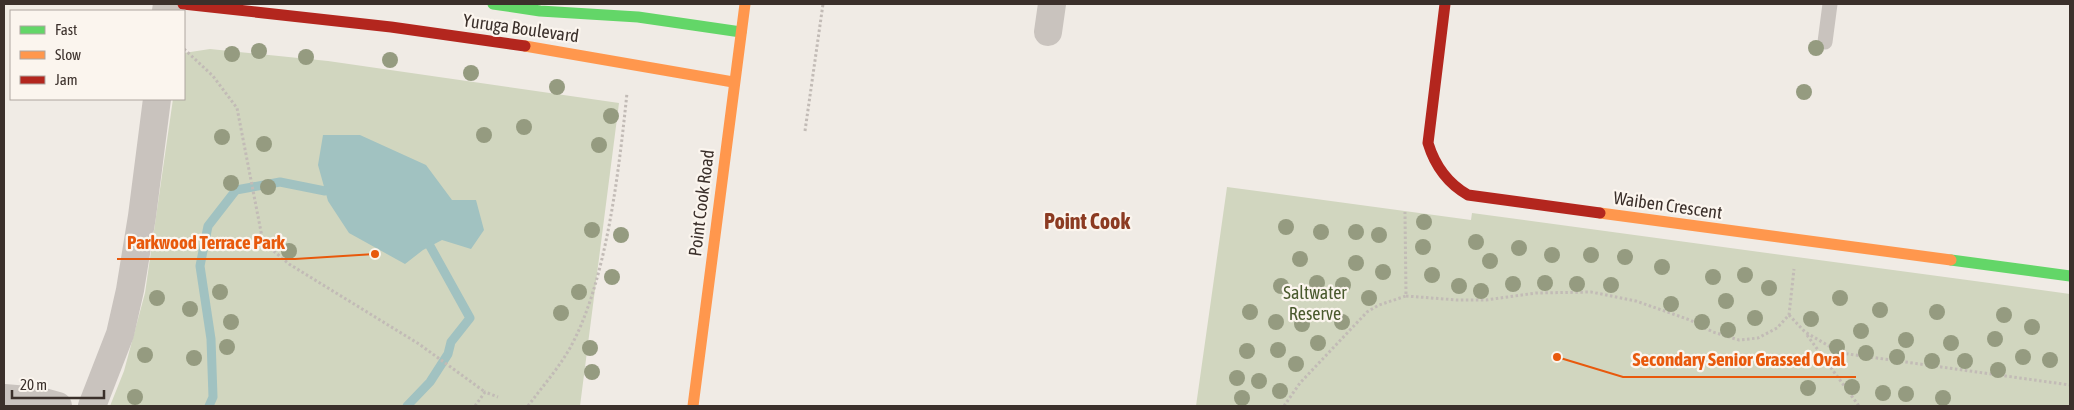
<svg xmlns="http://www.w3.org/2000/svg" width="2074" height="410" font-family="'Asap Condensed',sans-serif">
  <style>
    .green { fill: #d1d6bf }
    .water { fill: #a1c2c1 }
    .lines { fill: none; stroke-linecap: round; stroke-linejoin: round }
    .stream { stroke: #a1c2c1; stroke-width: 9 }
    .path { stroke: #c2bbb6; stroke-width: 3; stroke-dasharray: 2.5 2.5; stroke-linecap: butt }
    .lane { stroke: #c9c3be; stroke-width: 15 }
    .street { stroke: #c9c3be; stroke-width: 28 }
    .fast { stroke: #63d668; stroke-width: 11 }
    .slow { stroke: #ff974d; stroke-width: 11 }
    .jam { stroke: #b3261e; stroke-width: 11 }
    .tree { fill: #959b80 }
    .labels { text-anchor: middle; dominant-baseline: central; stroke-width: 4.5; stroke-linejoin: round; paint-order: stroke }
    .street-label { font-size: 18px; fill: #3b302b; stroke: #fbf5ee }
    .park-label { font-size: 18px; fill: #4a5a2e; stroke: #fbf5ee }
    .district-label { font-size: 22px; font-weight: bold; fill: #8c3b22; stroke: #fbf5ee }
    .leader { fill: none; stroke: #e8590c; stroke-width: 2 }
    .callout-dot { fill: #e8590c; stroke: #fbf5ee; stroke-width: 2 }
    .callout-label { font-size: 19px; text-anchor: middle; font-weight: bold; fill: #e8590c; stroke: #fbf5ee; stroke-width: 4.5; stroke-linejoin: round; paint-order: stroke }
  </style>
  <rect width="100%" height="100%" fill="#f0ebe5"/>
  <g class="green">
    <path d="M210 49 328 61 619 103 580 406H110L124 371 145 293 173 99H184V53Z"/>
    <path d="M1227 187 1471 220 1472 213 2070 294V406H1196Z"/>
  </g>
  <path class="water" d="M323 135H360L426 165 452 200H476L484 230 471 249 442 240 423 250 405 264 349 233 328 201 318 165Z"/>
  <g class="lines">
    <g class="stream">
      <path d="M209 406 213 397 211 339 200 266 208 226 236 190 280 182 325 191"/>
      <path d="M407 406 430 382 448 354 451 342 470 318 430 246"/>
    </g>
    <g class="path">
      <path d="M184 49 213 76 237 108 263 242 289 264 419 344 485 392"/>
      <path d="M805 131 823 4"/>
      <path d="M1406 296 1457 300H1486L1536 293 1591 292 1636 301 1690 320 1713 332 1739 340 1758 338 1777 328 1789 315 1794 269"/>
      <path d="M1789 315 1805 332 1841 353 2070 385"/>
      <path d="M1807 335 1859 406"/>
      <path d="M475 406 485 392 498 397"/>
      <path d="M528 406C542 387 558 369 570 348 607 281 619 169 627 93"/>
      <path d="M1284 406 1300 383 1367 312 1379 305 1406 296 1405 212"/>
    </g>
    <path class="lane" d="M1825 42 1830 4"/>
    <g class="street">
      <path d="M166 11 167 4"/>
      <path d="M1048 32 1052 4"/>
      <path d="M4 398 40 401 58 406"/>
      <path d="M92 406 120 334 130 290 142 216 157 99"/>
    </g>
    <g class="fast">
      <path d="M493 4 540 11 638 17 741 32"/>
      <path d="M1951 260 2070 276"/>
    </g>
    <g class="slow">
      <path d="M525 46 733 82"/>
      <path d="M1600 213 1951 260"/>
      <path d="M693 406 745 4"/>
    </g>
    <g class="jam">
      <path d="M183 4 391 27 525 46"/>
      <path d="M1445 4 1428 143C1435 166 1447 183 1468 195L1600 213"/>
    </g>
  </g>
  <g class="tree">
    <circle cx="1816" cy="48" r="8"/>
    <circle cx="259" cy="51" r="8"/>
    <circle cx="232" cy="54" r="8"/>
    <circle cx="306" cy="57" r="8"/>
    <circle cx="390" cy="60" r="8"/>
    <circle cx="471" cy="73" r="8"/>
    <circle cx="557" cy="87" r="8"/>
    <circle cx="1804" cy="92" r="8"/>
    <circle cx="611" cy="116" r="8"/>
    <circle cx="524" cy="127" r="8"/>
    <circle cx="484" cy="135" r="8"/>
    <circle cx="222" cy="137" r="8"/>
    <circle cx="264" cy="144" r="8"/>
    <circle cx="599" cy="145" r="8"/>
    <circle cx="231" cy="183" r="8"/>
    <circle cx="268" cy="187" r="8"/>
    <circle cx="1424" cy="222" r="8"/>
    <circle cx="1286" cy="227" r="8"/>
    <circle cx="592" cy="230" r="8"/>
    <circle cx="1321" cy="232" r="8"/>
    <circle cx="1356" cy="232" r="8"/>
    <circle cx="621" cy="235" r="8"/>
    <circle cx="1379" cy="235" r="8"/>
    <circle cx="1476" cy="242" r="8"/>
    <circle cx="1423" cy="247" r="8"/>
    <circle cx="1519" cy="248" r="8"/>
    <circle cx="289" cy="251" r="8"/>
    <circle cx="1552" cy="255" r="8"/>
    <circle cx="1591" cy="255" r="8"/>
    <circle cx="1625" cy="257" r="8"/>
    <circle cx="1300" cy="259" r="8"/>
    <circle cx="1490" cy="261" r="8"/>
    <circle cx="1356" cy="263" r="8"/>
    <circle cx="1662" cy="267" r="8"/>
    <circle cx="1383" cy="272" r="8"/>
    <circle cx="1432" cy="275" r="8"/>
    <circle cx="1745" cy="275" r="8"/>
    <circle cx="612" cy="277" r="8"/>
    <circle cx="1713" cy="277" r="8"/>
    <circle cx="1317" cy="283" r="8"/>
    <circle cx="1545" cy="283" r="8"/>
    <circle cx="1513" cy="284" r="8"/>
    <circle cx="1577" cy="284" r="8"/>
    <circle cx="1343" cy="285" r="8"/>
    <circle cx="1611" cy="285" r="8"/>
    <circle cx="1281" cy="286" r="8"/>
    <circle cx="1459" cy="286" r="8"/>
    <circle cx="1769" cy="288" r="8"/>
    <circle cx="1481" cy="291" r="8"/>
    <circle cx="220" cy="292" r="8"/>
    <circle cx="579" cy="292" r="8"/>
    <circle cx="157" cy="298" r="8"/>
    <circle cx="1369" cy="298" r="8"/>
    <circle cx="1840" cy="298" r="8"/>
    <circle cx="1726" cy="301" r="8"/>
    <circle cx="1671" cy="304" r="8"/>
    <circle cx="190" cy="309" r="8"/>
    <circle cx="1880" cy="310" r="8"/>
    <circle cx="1250" cy="312" r="8"/>
    <circle cx="1937" cy="312" r="8"/>
    <circle cx="561" cy="313" r="8"/>
    <circle cx="2004" cy="315" r="8"/>
    <circle cx="1755" cy="318" r="8"/>
    <circle cx="1811" cy="319" r="8"/>
    <circle cx="231" cy="322" r="8"/>
    <circle cx="1276" cy="322" r="8"/>
    <circle cx="1342" cy="322" r="8"/>
    <circle cx="1702" cy="322" r="8"/>
    <circle cx="1302" cy="324" r="8"/>
    <circle cx="2032" cy="327" r="8"/>
    <circle cx="1728" cy="330" r="8"/>
    <circle cx="1861" cy="331" r="8"/>
    <circle cx="1995" cy="339" r="8"/>
    <circle cx="1906" cy="340" r="8"/>
    <circle cx="1318" cy="343" r="8"/>
    <circle cx="1951" cy="343" r="8"/>
    <circle cx="227" cy="347" r="8"/>
    <circle cx="1837" cy="347" r="8"/>
    <circle cx="590" cy="348" r="8"/>
    <circle cx="1278" cy="350" r="8"/>
    <circle cx="1247" cy="351" r="8"/>
    <circle cx="1866" cy="353" r="8"/>
    <circle cx="145" cy="355" r="8"/>
    <circle cx="1897" cy="357" r="8"/>
    <circle cx="2023" cy="357" r="8"/>
    <circle cx="194" cy="358" r="8"/>
    <circle cx="2050" cy="360" r="8"/>
    <circle cx="1932" cy="361" r="8"/>
    <circle cx="1965" cy="361" r="8"/>
    <circle cx="1296" cy="364" r="8"/>
    <circle cx="1998" cy="370" r="8"/>
    <circle cx="592" cy="372" r="8"/>
    <circle cx="1237" cy="378" r="8"/>
    <circle cx="1259" cy="381" r="8"/>
    <circle cx="1852" cy="387" r="8"/>
    <circle cx="1808" cy="388" r="8"/>
    <circle cx="1280" cy="391" r="8"/>
    <circle cx="1883" cy="393" r="8"/>
    <circle cx="1906" cy="394" r="8"/>
    <circle cx="135" cy="397" r="8"/>
    <circle cx="1242" cy="398" r="8"/>
    <circle cx="1943" cy="398" r="8"/>
  </g>
  <g class="labels">
    <g class="street-label">
      <text transform="translate(521 28) rotate(8)">Yuruga Boulevard</text>
      <text transform="translate(701 203) rotate(-83)">Point Cook Road</text>
      <text transform="translate(1668 205) rotate(8)">Waiben Crescent</text>
    </g>
    <g class="park-label">
      <text x="1315" y="292">Saltwater<tspan x="1315" dy="21">Reserve</tspan></text>
    </g>
    <g class="district-label">
      <text x="1087" y="221">Point Cook</text>
    </g>
  </g>
  <path class="leader" d="M375 254L295 259H117M1557 357L1623 377H1856"/>
  <g class="callout-dot">
    <circle cx="375" cy="254" r="5"/>
    <circle cx="1557" cy="357" r="5"/>
  </g>
  <g class="callout-label">
    <text x="206" y="249">Parkwood Terrace Park</text>
    <text x="1739" y="366">Secondary Senior Grassed Oval</text>
  </g>
  <rect width="2074" height="410" fill="none" stroke="#3b302b" stroke-width="10"/>
  <rect x="10" y="10" width="175" height="90" fill="#fbf5ee" stroke="#aea6a0"/>
  <rect x="20" y="26" width="25" height="8" fill="#63d668" stroke="#aea6a0"/>
  <text x="55" y="35" font-size="15" fill="#3b302b">Fast</text>
  <rect x="20" y="51" width="25" height="8" fill="#ff974d" stroke="#aea6a0"/>
  <text x="55" y="60" font-size="15" fill="#3b302b">Slow</text>
  <rect x="20" y="76" width="25" height="8" fill="#b3261e" stroke="#aea6a0"/>
  <text x="55" y="85" font-size="15" fill="#3b302b">Jam</text>
  <path d="M12 390v8h92v-8" fill="none" stroke="#3b302b" stroke-width="2.5"/>
  <text x="20" y="390" font-size="15" fill="#3b302b" stroke="#fbf5ee" stroke-width="4" paint-order="stroke">20 m</text>
</svg>
